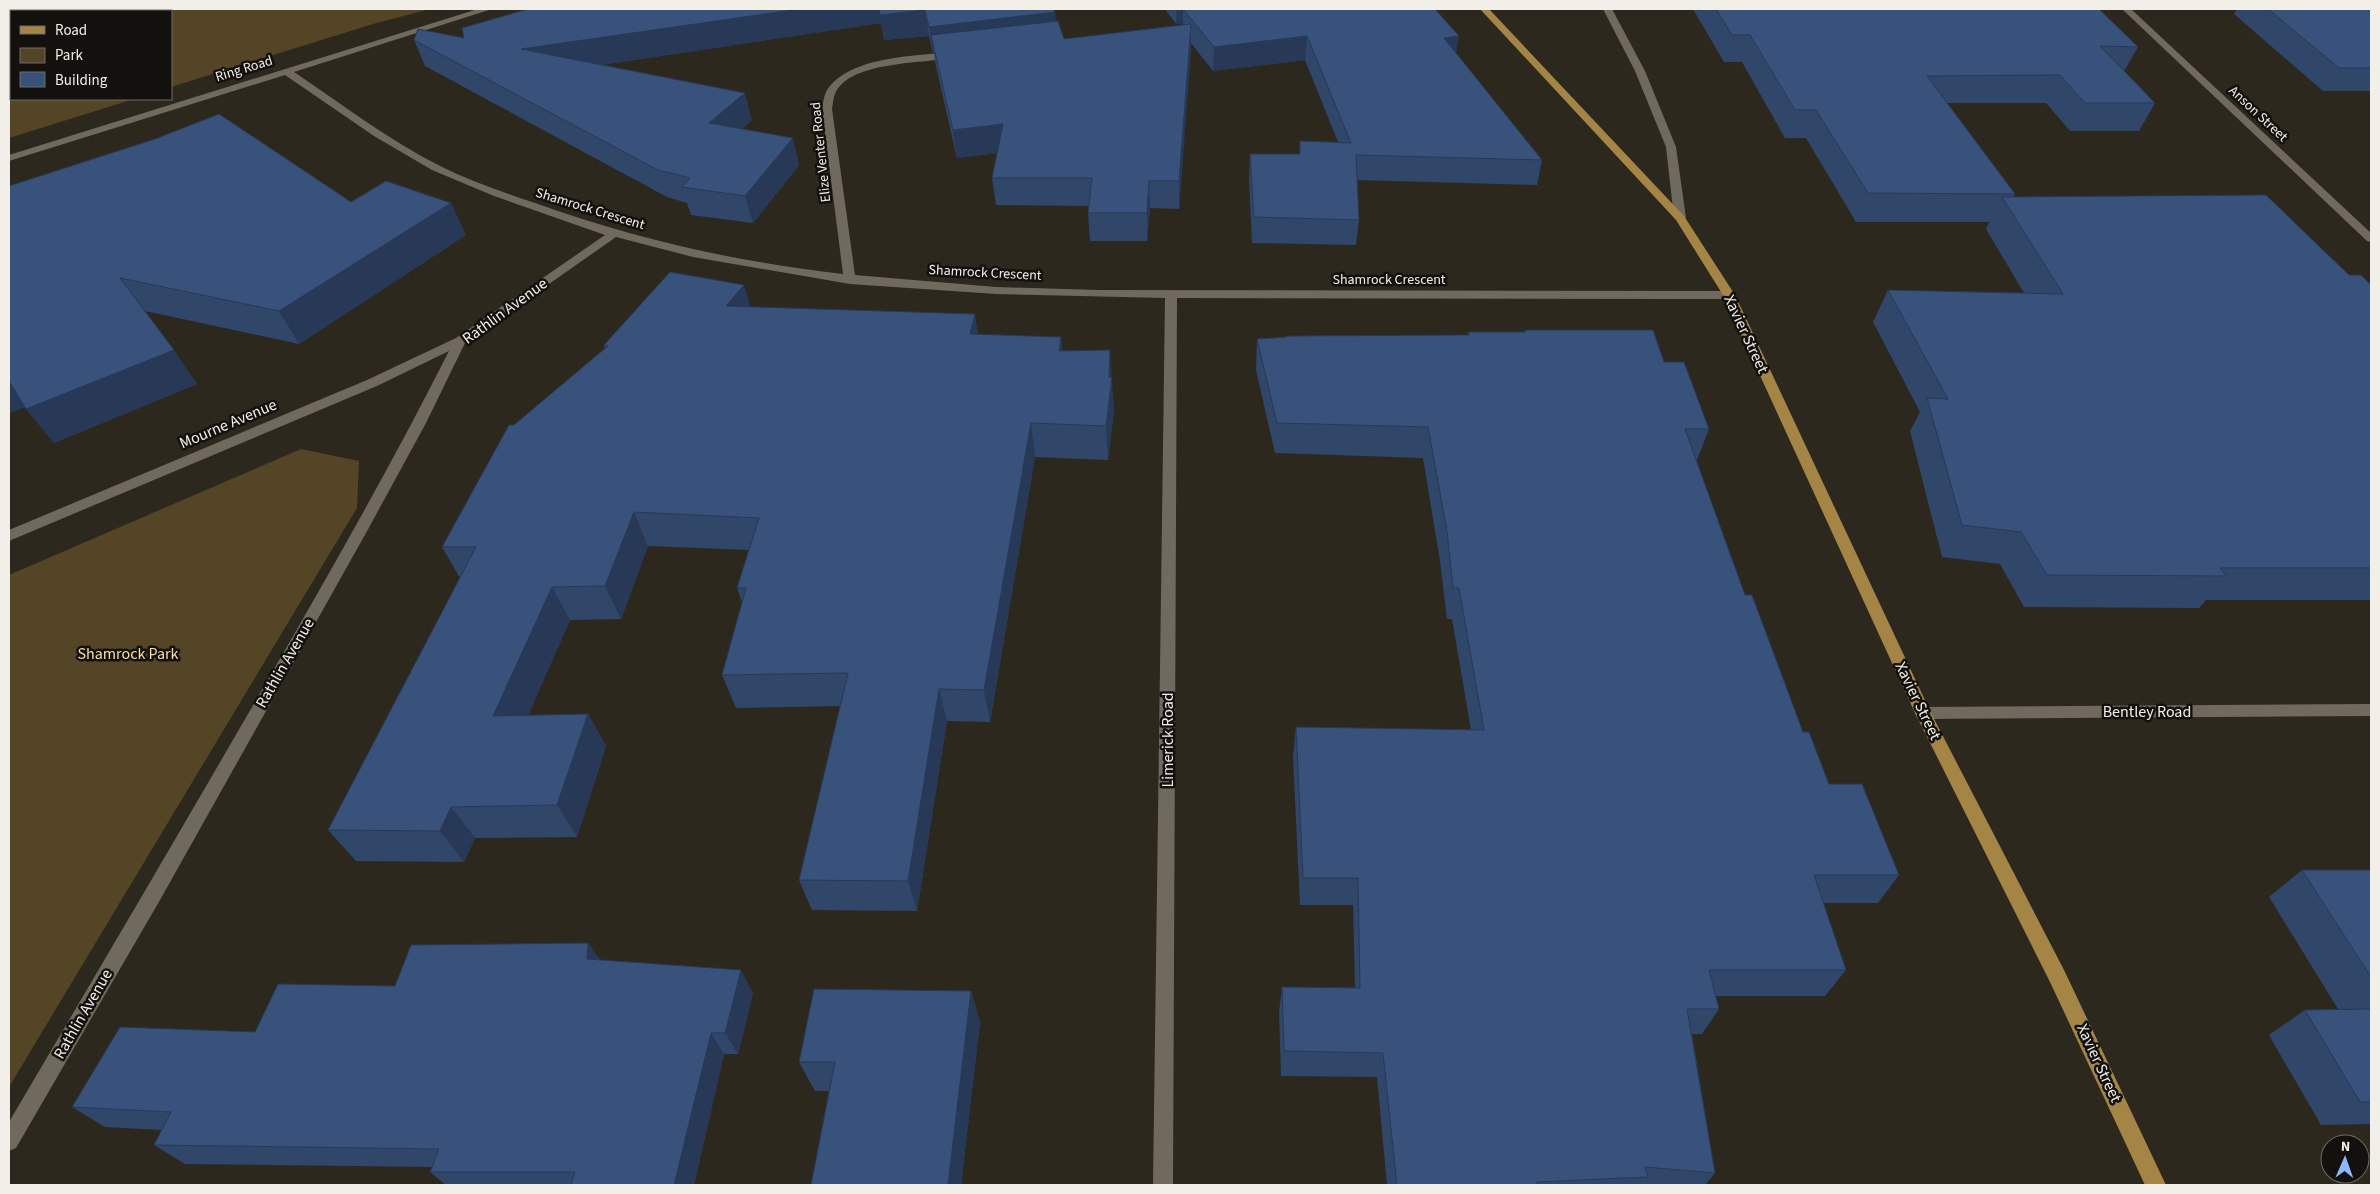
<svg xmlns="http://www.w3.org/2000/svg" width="2380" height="1194" font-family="'Source Sans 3',sans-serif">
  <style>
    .green { fill: #554527 }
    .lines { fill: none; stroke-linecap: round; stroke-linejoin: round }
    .minor { fill: #6f695e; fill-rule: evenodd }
    .major { fill: #a48546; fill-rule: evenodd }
    .highway { fill: #c79836; fill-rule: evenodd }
    .wall { fill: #30476a }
    .shaded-wall { fill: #273956 }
    .building { fill: #38527b; stroke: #273956 }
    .labels { text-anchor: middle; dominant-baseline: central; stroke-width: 5; stroke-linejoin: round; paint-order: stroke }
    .far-street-label { font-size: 14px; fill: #f2efe9; stroke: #13110d }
    .street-label { font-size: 16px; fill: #f2efe9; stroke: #13110d }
    .park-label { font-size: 16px; fill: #fedda0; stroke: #13110d }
  </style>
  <rect width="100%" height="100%" fill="#2d281e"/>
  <g class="green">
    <path d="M109 9H430L373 24 171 87V11H99Z"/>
    <path d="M11 32V99H134L9 138V33Z"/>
    <path d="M301 449 359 461 357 508 9 1087V575Z"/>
  </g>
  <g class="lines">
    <g class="minor">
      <path d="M478 9H492L294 72C342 104 388 140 440 166 470 181 503 192 535 203 635 239 737 262 843 274L822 109C823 103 824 95 827 90 850 56 915 56 953 52L958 55 956 57C927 64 849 60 835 94 833 98 833 104 832 109L855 275 996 287 1098 290 1729 291 1735 295 1729 299H1675L1177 298 1173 1185H1153L1165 298 996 294 850 284 693 257 616 237 465 343 426 423 366 533 160 900 16 1148 9 1151V1122C95 976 181 830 266 683 329 574 392 464 449 351L377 386 9 541V530L367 380 456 338 605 235 494 196 432 170 374 136 285 75 9 161V155Z"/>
      <path d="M1603 9H1612L1645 71 1676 147 1686 218 1684 220 1680 221 1674 218 1666 147 1635 71Z"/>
      <path d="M2122 9H2131L2371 233V242L2367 241Z"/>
      <path d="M2371 704V716L1923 719 1917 718 1915 713 1917 708 1923 707Z"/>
    </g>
    <path class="major" d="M1480 9H1489L1684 216 1735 295 1931 713 2064 970 2166 1185H2145L2050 982 1915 713 1723 295 1676 220Z"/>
    <path class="highway" d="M14 9H37L34 11H13Z"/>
  </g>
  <g class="wall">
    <path d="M528 9 1055 12V21L1064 39 1183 25V23L1176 24 1165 9H1435L1456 53 1542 160 1537 185 1357 180 1359 220 1356 245 1252 243 1249 179 1250 154H1299L1300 141 1338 142 1305 60 1213 71 1191 43 1179 209 1150 208 1147 241H1090L1088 213 1089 206 996 205 992 178 998 153 957 158 935 62 934 53H933L929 36 884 40 881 23 601 65 752 120 742 129 799 165 753 223 691 215 687 203 667 197 425 66 414 40 464 38Z"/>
    <path d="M1693 9H2099L2138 47 2124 71 2155 103 2139 131H2070L2046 103H1947L2015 194 2013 197 2349 275 2371 285V600H2206L2199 608 2024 607 2000 564 1942 557 1910 431 1920 412 1873 322 1888 290 2024 293 1986 229 1989 222H1856L1806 138H1785L1742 62H1724Z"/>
    <path d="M2237 9H2371V91H2323L2234 14Z"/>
    <path d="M9 186 351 202 466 235 299 344 145 311 197 384 54 443 25 407 9 413Z"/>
    <path d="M750 307 978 334 1063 351 1111 377 1114 411 1108 460 1035 457 990 722 947 721 917 911 812 910 799 880 840 706 736 708 722 675 742 602 737 588 749 550 648 546 621 619 570 620 528 715 588 714 606 746 577 837 475 838 464 862 356 861 328 830 460 578 442 547 514 425 605 348 604 345Z"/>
    <path d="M1525 330 1664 362 1709 429 1697 460H1696L1745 595 1803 732 1829 784 1899 875 1878 903H1823L1846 970 1825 996H1716L1719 1009 1702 1034H1692L1715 1173 1705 1185H1387L1377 1077 1281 1076 1279 1012 1282 987 1355 988 1353 905H1300L1293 756 1296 727 1471 730 1452 619H1447L1440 561 1423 458 1275 453 1256 370 1257 339 1468 335 1469 332H1524Z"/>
    <path d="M2302 870H2371V1124L2321 1125 2269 1035 2305 1010 2338 1009 2269 897Z"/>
    <path d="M588 943 600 960 753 993 738 1054H724L694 1185H446L430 1172 432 1167 185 1164 154 1145 162 1130 105 1127 72 1107 255 1032 395 986Z"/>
    <path d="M971 991 980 1022 961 1185H811L829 1091H815L799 1062Z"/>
  </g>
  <g class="shaded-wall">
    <path d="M800 9H879L881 23 531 75 521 49Z"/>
    <path d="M1176 9H1183V23L1176 24Z"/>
    <path d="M925 10 929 36 884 40 880 15Z"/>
    <path d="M1055 12 1057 38 931 35 934 53H933L929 27Z"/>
    <path d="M1191 24V50L1179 209V181Z"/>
    <path d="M1307 36 1305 60 1213 71 1214 47Z"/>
    <path d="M1459 36 1455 60 1444 38Z"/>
    <path d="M745 93 752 120 717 150 709 123Z"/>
    <path d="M1003 124 1006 152 957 158 953 130Z"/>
    <path d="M793 138 799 165 753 223 745 196Z"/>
    <path d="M1149 181 1150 208 1147 241V213Z"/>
    <path d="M451 203 466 235 299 344 279 311Z"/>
    <path d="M744 285 754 318 726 306Z"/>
    <path d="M975 314 980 347 970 334Z"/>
    <path d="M1061 337 1064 370 1059 351Z"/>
    <path d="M174 350 197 384 54 443 26 409Z"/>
    <path d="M1110 350 1114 411 1108 460 1106 426 1109 377Z"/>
    <path d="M9 379 31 405 9 413Z"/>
    <path d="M1031 423 1035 457 990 722 984 690Z"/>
    <path d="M634 512 648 546 621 619 605 586Z"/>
    <path d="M552 587 570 620 514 748 493 716Z"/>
    <path d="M939 689 947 721 917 911 908 881Z"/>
    <path d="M588 714 606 746 577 837 557 805Z"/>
    <path d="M451 807 475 838 464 862 440 831Z"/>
    <path d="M588 943 604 966 587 959Z"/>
    <path d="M741 970 753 993 738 1054 725 1033Z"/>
    <path d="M971 991 980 1022 961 1185H948Z"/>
    <path d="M711 1033 724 1054 694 1185H674Z"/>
  </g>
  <g class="building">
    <path d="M528 9H800L521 49 745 93 709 123 793 138 745 196 682 187 690 178 658 170 414 40 418 29 464 38 462 28Z"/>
    <path d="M879 9H1053L1055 12 929 27 925 10 880 15Z"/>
    <path d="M1183 9H1435L1459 36 1444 38 1542 160 1356 155 1359 220 1254 217 1250 154H1300V141L1351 143 1307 36 1214 47Z"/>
    <path d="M1716 9H2099L2138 47 2100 46 2155 103H2085L2060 75 1927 76 2015 194 1868 193 1816 110H1795L1750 35H1732Z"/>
    <path d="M2268 9H2371V68H2339Z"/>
    <path d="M1058 21 1064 39 1191 24 1179 181H1149L1147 213H1088L1092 178H992L1003 124 953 130 931 35Z"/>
    <path d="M219 114 351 202 386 181 451 203 279 311 120 278 174 350 26 409 9 381V186L155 139Z"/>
    <path d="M2266 195 2349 275H2361L2371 285V568H2220L2226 576 2047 575 2021 532 1962 525 1927 398 1948 399 1888 290 2063 294 2002 197Z"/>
    <path d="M670 272 744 285 726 306 975 314 970 334 1061 337 1059 351 1110 350 1109 377H1112L1106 426 1031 423 984 690 939 689 908 881 799 880 848 673 722 675 746 588H737L759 518 634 512 605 586 552 587 493 716 588 714 557 805 451 807 440 831 328 830 476 547H442L509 425H514L608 346 604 345Z"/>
    <path d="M1525 330H1653L1664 362H1684L1709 429H1685L1745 595H1752L1803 732H1809L1829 784H1862L1899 875H1814L1846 970H1709L1719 1009H1687L1715 1173 1645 1167 1648 1177 1537 1182 1538 1185H1397L1383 1053 1284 1051 1282 987 1360 988 1358 878H1303L1296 727 1484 730 1459 588H1453L1447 531 1428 427 1277 423 1257 339 1287 337V336L1469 335V332H1526Z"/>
    <path d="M2302 870H2371V977Z"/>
    <path d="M588 943 587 959 741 970 725 1033H711L674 1185H571L575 1172H430L439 1149 154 1145 171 1112 72 1107 120 1027 255 1032 278 984 395 986 411 945Z"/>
    <path d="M814 989 971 991 948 1185H811L835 1062H799Z"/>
    <path d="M2371 1009V1102H2360L2305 1010Z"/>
  </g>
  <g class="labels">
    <g class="far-street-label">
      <text transform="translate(244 69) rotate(-17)">Ring Road</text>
      <text transform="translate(2258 114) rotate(43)">Anson Street</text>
      <text transform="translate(821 152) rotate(-96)">Elize Venter Road</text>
      <text transform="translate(590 209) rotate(17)">Shamrock Crescent</text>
      <text transform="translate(985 273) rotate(3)">Shamrock Crescent</text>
      <text x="1389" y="280">Shamrock Crescent</text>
    </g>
    <g class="street-label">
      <text transform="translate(505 311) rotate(-36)">Rathlin Avenue</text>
      <text transform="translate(1746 334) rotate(65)">Xavier Street</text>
      <text transform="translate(228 424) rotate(-23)">Mourne Avenue</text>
      <text transform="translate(285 663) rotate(-60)">Rathlin Avenue</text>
      <text transform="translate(1918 701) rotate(64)">Xavier Street</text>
      <text x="2147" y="712">Bentley Road</text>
      <text transform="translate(1168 740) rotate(-90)">Limerick Road</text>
      <text transform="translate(83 1014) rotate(-60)">Rathlin Avenue</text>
      <text transform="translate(2099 1063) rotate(65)">Xavier Street</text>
    </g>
    <g class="park-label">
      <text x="128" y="654">Shamrock Park</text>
    </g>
  </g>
  <rect width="2380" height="1194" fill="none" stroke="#f2efe9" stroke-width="20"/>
  <rect x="10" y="10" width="162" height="90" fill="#13110d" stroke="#6c6a65"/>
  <rect x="20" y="26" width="25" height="8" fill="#a48546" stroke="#6c6a65"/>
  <text x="55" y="35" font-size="15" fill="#f2efe9">Road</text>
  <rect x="20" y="48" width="25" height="15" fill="#554527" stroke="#6c6a65"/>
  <text x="55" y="60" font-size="15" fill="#f2efe9">Park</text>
  <rect x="20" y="72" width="25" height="15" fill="#38527b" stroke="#6c6a65"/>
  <text x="55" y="85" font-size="15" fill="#f2efe9">Building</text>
  <g transform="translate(2345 1159) rotate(2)"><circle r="24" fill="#13110d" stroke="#6c6a65"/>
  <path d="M0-4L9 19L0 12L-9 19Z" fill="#8eb8fd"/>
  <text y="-8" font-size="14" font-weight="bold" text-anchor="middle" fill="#f2efe9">N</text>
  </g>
</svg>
